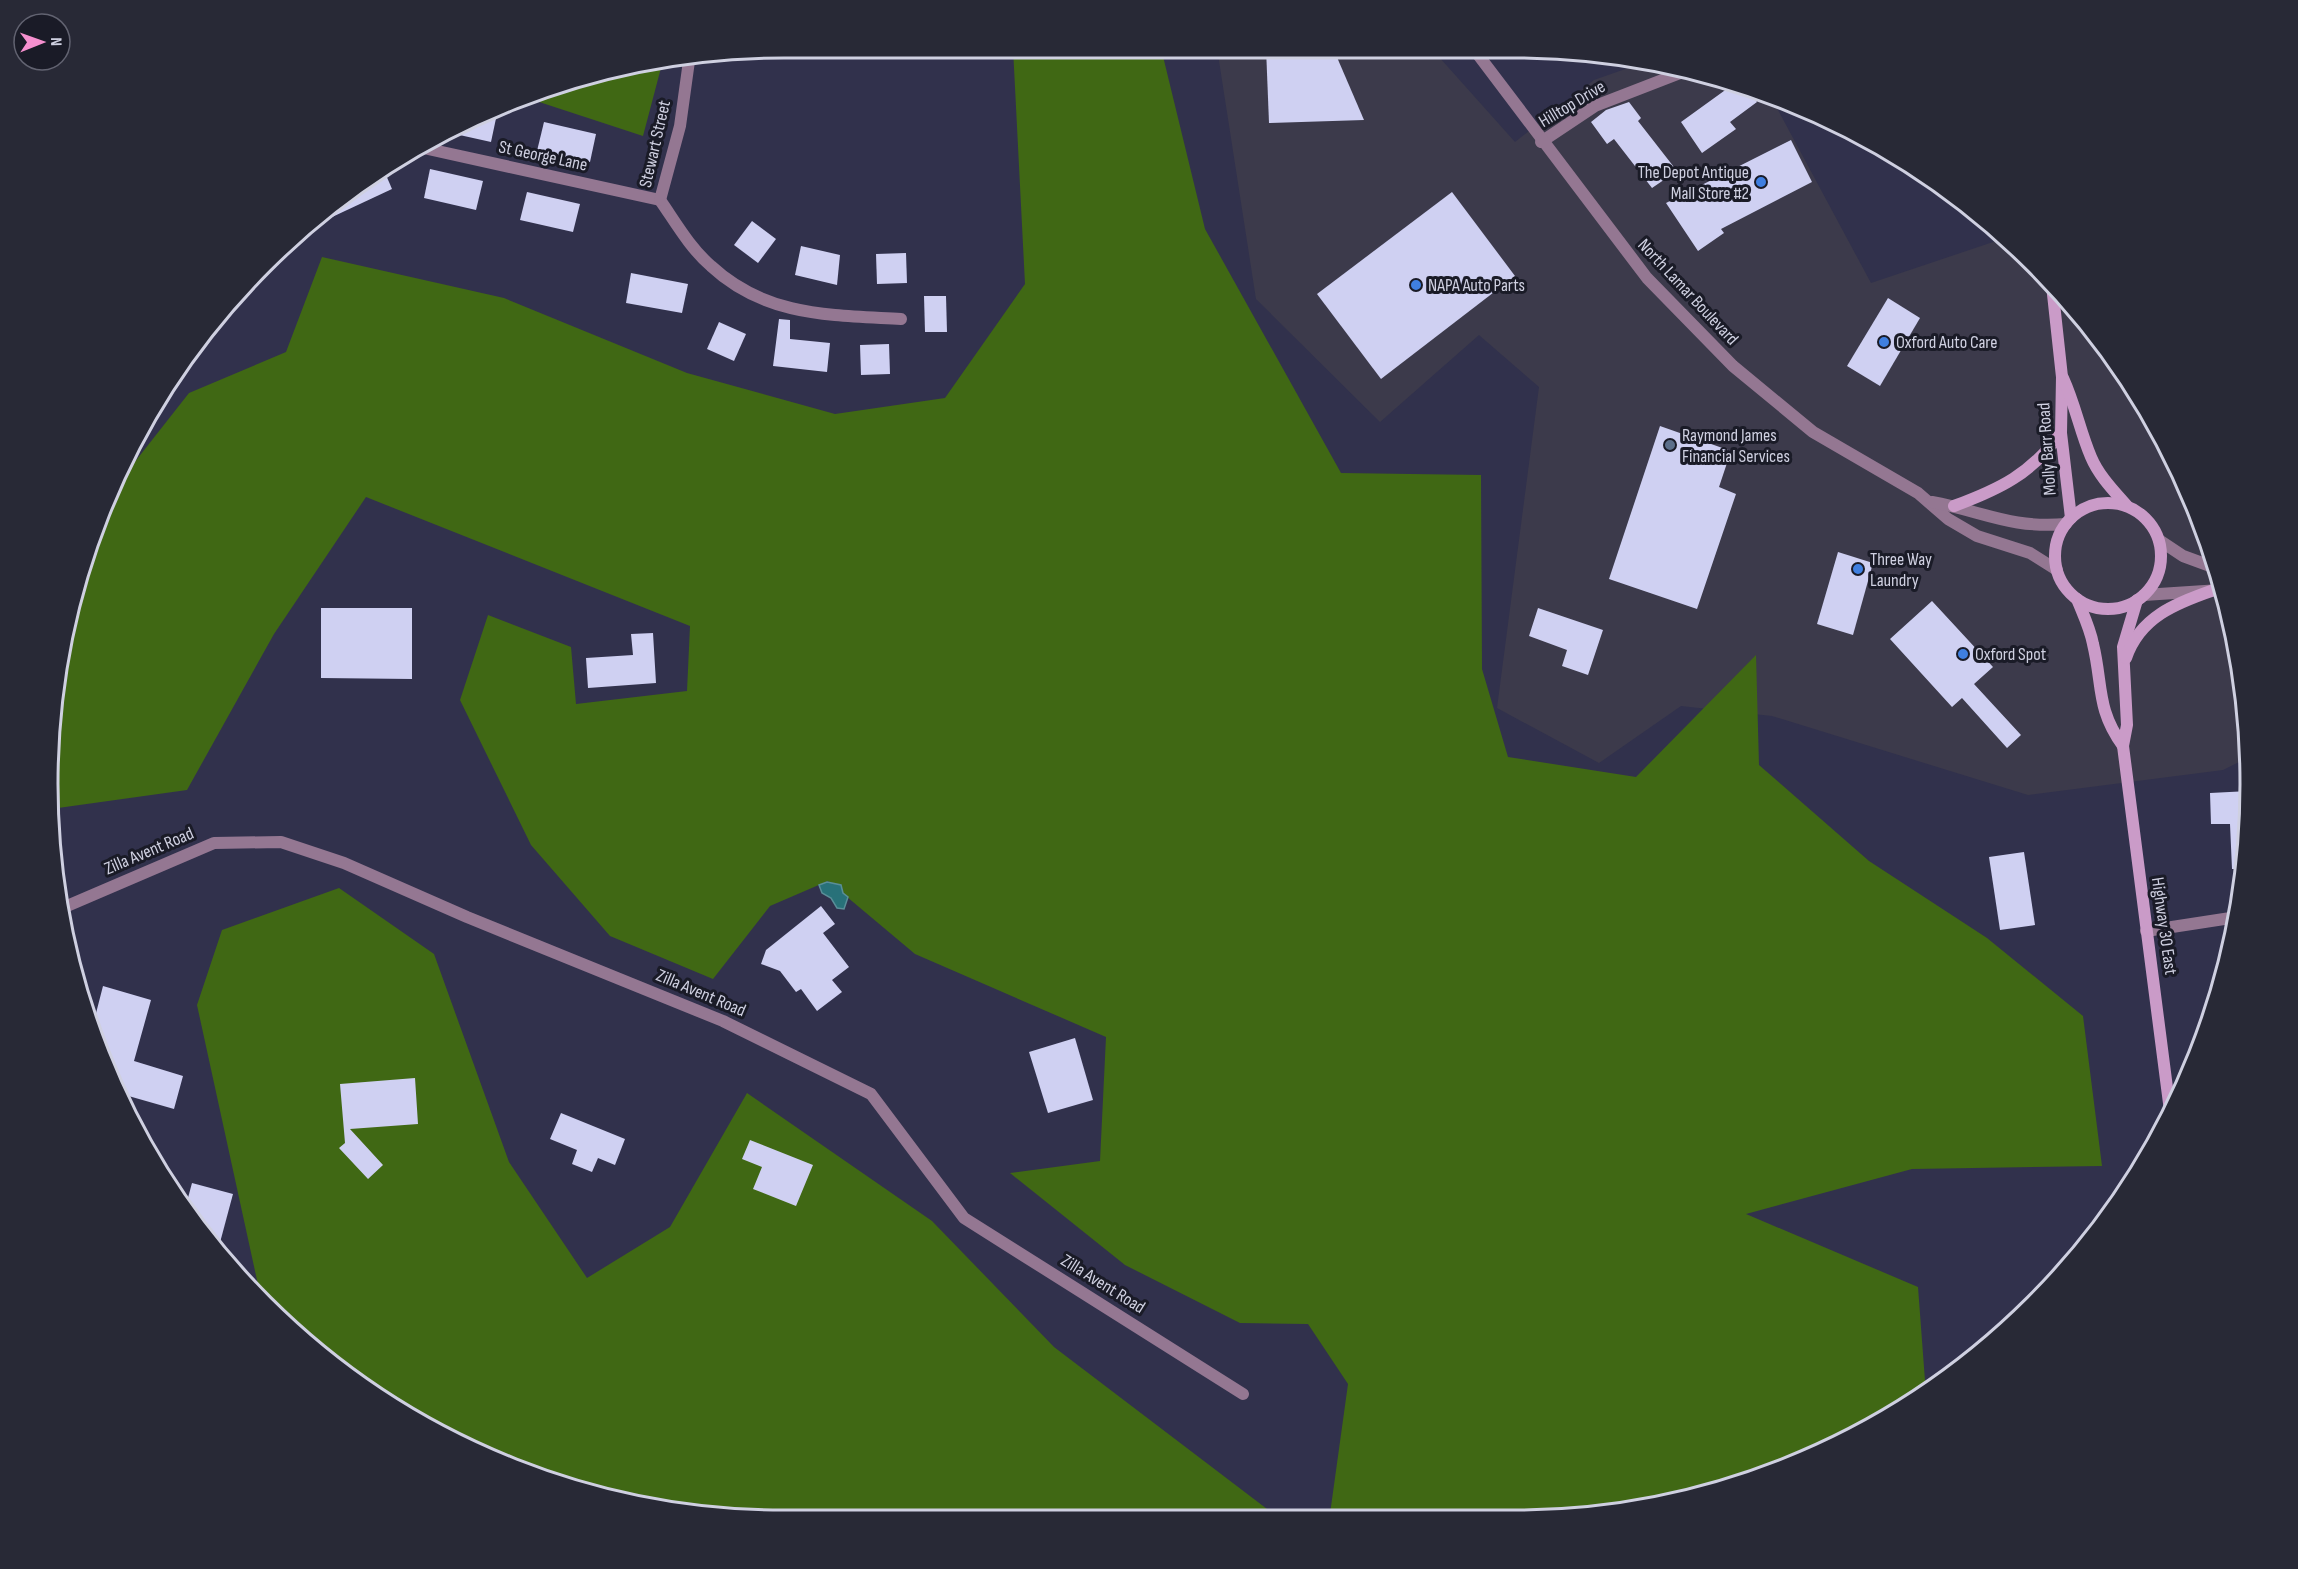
<svg xmlns="http://www.w3.org/2000/svg" width="2298" height="1569" font-family="'Sofia Sans Condensed',sans-serif">
  <style>
    .commercial { fill: #3c3a4b }
    .forest { fill: #406814 }
    .water { fill: #287179; stroke: #5a8e98; stroke-width: 1.5 }
    .building { fill: #cfd0f2 }
    .lines { fill: none; stroke-linecap: round; stroke-linejoin: round }
    .minor { stroke: #947792; stroke-width: 12 }
    .tertiary { stroke: #947792; stroke-width: 12 }
    .secondary { stroke: #ca9bc8; stroke-width: 12 }
    .shop-dot { fill: #3f7fe0; stroke: #1a1b27; stroke-width: 2 }
    .service-dot { fill: #5c6f8a; stroke: #1a1b27; stroke-width: 2 }
    .labels { text-anchor: middle; dominant-baseline: central; stroke-width: 6; stroke-linejoin: round; paint-order: stroke }
    .street-label { font-size: 18px; fill: #cfd0e1; stroke: #1a1b27 }
    .poi-label { font-size: 18px; fill: #cfd0e1; stroke: #1a1b27; text-anchor: start }
    .rim { fill: none; stroke: #cfd0e1; stroke-width: 3 }
  </style>
  <rect width="100%" height="100%" fill="#31314c"/>
  <path class="commercial" d="M1217 48H1431L1515 142 1594 80 1648 61 1657 62 1751 87 1771 97 1871 283 2002 239 2035 264 2126 376 2194 503 2236 641 2247 758 2223 770 2028 795 1772 716 1681 706 1599 763 1497 708 1539 387 1479 335 1380 422 1256 299Z"/>
  <g class="forest">
    <path d="M1013 48H1161L1205 229 1341 473 1481 475 1482 669 1508 757 1636 777 1756 655 1759 765 1869 861 1987 938 2083 1016 2102 1166 1912 1169 1746 1214 1918 1287 1926 1394 1923 1397 1840 1445 1657 1507 1513 1521H1329L1348 1384 1308 1324 1240 1323 1125 1265 1010 1173 1100 1161 1106 1037 915 954 828 881 770 906 713 979 610 936 531 845 460 700 488 615 571 647 576 704 687 691 690 626 366 497 274 634 187 790 58 808 49 795 48 785 54 689 108 496 189 393 286 352 322 257 504 298 687 373 835 414 945 398 1025 284Z"/>
    <path d="M662 64 643 136 527 98 594 73Z"/>
    <path d="M339 888 434 954 509 1162 587 1278 670 1227 747 1093 932 1221 1054 1347 1283 1521H784L640 1507 502 1465 375 1397 262 1303 197 1005 222 930Z"/>
  </g>
  <path class="water" d="M827 882 841 885 843 893 848 897 844 909 837 908 831 898 822 893 819 885Z"/>
  <g class="building">
    <path d="M1266 48H1333L1364 120 1269 123Z"/>
    <path d="M1735 83 1746 86 1757 102 1730 122 1736 129 1702 153 1681 122Z"/>
    <path d="M1629 102 1641 118 1638 121 1677 171 1652 188 1614 139 1607 144 1591 122 1606 110Z"/>
    <path d="M498 109 491 142 446 132 459 124Z"/>
    <path d="M544 122 596 134 590 162 537 151Z"/>
    <path d="M1791 140 1812 182 1721 229 1724 233 1698 251 1666 203Z"/>
    <path d="M383 168 392 189 330 218 327 214Z"/>
    <path d="M430 169 483 181 476 210 424 198Z"/>
    <path d="M527 192 580 204 573 232 520 220Z"/>
    <path d="M1452 192 1515 276 1381 379 1317 294Z"/>
    <path d="M752 221 776 239 758 263 734 245Z"/>
    <path d="M801 246 840 255 837 285 795 275Z"/>
    <path d="M906 253 907 283 877 284 876 254Z"/>
    <path d="M631 273 688 284 682 313 626 303Z"/>
    <path d="M924 296H946L947 332H925Z"/>
    <path d="M1888 298 1920 318 1880 386 1847 366Z"/>
    <path d="M779 319 790 320V339L830 343 827 372 773 366Z"/>
    <path d="M719 322 746 334 734 361 707 349Z"/>
    <path d="M889 344 890 374 861 375 860 345Z"/>
    <path d="M1660 426 1731 451 1719 487 1736 494 1697 609 1609 579Z"/>
    <path d="M1838 552 1873 563 1853 635 1817 624Z"/>
    <path d="M1932 601 1993 667 1974 684 2021 735 2007 748 1962 698 1952 707 1890 639Z"/>
    <path d="M321 608H412V679L321 678Z"/>
    <path d="M1538 608 1603 630 1588 675 1562 666 1567 650 1529 636Z"/>
    <path d="M653 633 656 683 588 688 586 658 633 655 631 634Z"/>
    <path d="M2249 791 2242 869H2232L2230 824H2211L2210 793Z"/>
    <path d="M2024 852 2035 925 2000 930 1989 857Z"/>
    <path d="M821 906 835 924 823 933 849 967 832 980 842 992 817 1011 801 989 796 992 780 971 761 964 766 950Z"/>
    <path d="M103 986 151 1000 134 1061 183 1076 174 1109 118 1093 94 1021Z"/>
    <path d="M1075 1038 1093 1100 1048 1113 1029 1052Z"/>
    <path d="M415 1078 418 1124 350 1129 383 1165 368 1179 339 1148 345 1143 340 1084Z"/>
    <path d="M561 1113 625 1139 615 1165 598 1158 592 1172 572 1164 577 1150 550 1139Z"/>
    <path d="M750 1140 813 1165 796 1206 753 1189 762 1167 742 1159Z"/>
    <path d="M192 1183 233 1194 218 1250 185 1209Z"/>
  </g>
  <g class="lines">
    <g class="minor">
      <path d="M1541 142 1595 106 1688 70"/>
      <path d="M419 147 660 200"/>
      <path d="M660 200C676 223 690 248 711 266 766 317 831 315 901 319"/>
      <path d="M660 200 680 126 689 61"/>
      <path d="M60 909 214 843 281 842 344 863 467 917 723 1021 871 1094 964 1218 1243 1394"/>
      <path d="M2146 931 2237 917"/>
    </g>
    <g class="tertiary">
      <path d="M1473 48 1647 278 1733 366 1813 432 1918 493 1948 519 1977 536 2030 553 2057 570"/>
      <path d="M1932 502C1982 511 2011 529 2066 524"/>
      <path d="M2159 540 2183 556 2213 567"/>
      <path d="M2144 595 2220 590"/>
    </g>
    <g class="secondary">
      <path d="M2052 285 2062 377 2061 433 2071 518"/>
      <path d="M2063 378C2075 404 2080 431 2091 457 2099 476 2114 491 2127 506"/>
      <circle cx="2108" cy="556" r="53"/>
      <path d="M1954 506C2000 489 2031 474 2061 433"/>
      <path d="M2077 599C2083 614 2090 628 2093 644 2103 685 2096 709 2123 746"/>
      <path d="M2137 600 2123 647 2127 725 2123 746 2170 1111"/>
      <path d="M2126 658C2140 617 2176 603 2214 590"/>
    </g>
  </g>
  <g class="shop-dot">
    <circle cx="1761" cy="182" r="6"/>
    <circle cx="1416" cy="285" r="6"/>
    <circle cx="1884" cy="342" r="6"/>
    <circle cx="1858" cy="569" r="6"/>
    <circle cx="1963" cy="654" r="6"/>
  </g>
  <circle class="service-dot" cx="1670" cy="445" r="6"/>
  <g class="labels">
    <g class="street-label">
      <text transform="translate(1572 104) rotate(-31)">Hilltop Drive</text>
      <text transform="translate(655 144) rotate(-77)">Stewart Street</text>
      <text transform="translate(543 156) rotate(12)">St George Lane</text>
      <text transform="translate(1688 292) rotate(47)">North Lamar Boulevard</text>
      <text transform="translate(2047 449) rotate(-94)">Molly Barr Road</text>
      <text transform="translate(149 851) rotate(-23)">Zilla Avent Road</text>
      <text transform="translate(2164 926) rotate(82)">Highway 30 East</text>
      <text transform="translate(701 993) rotate(23)">Zilla Avent Road</text>
      <text transform="translate(1103 1284) rotate(32)">Zilla Avent Road</text>
    </g>
    <g class="poi-label">
      <text x="1749" y="172" text-anchor="end">The Depot Antique<tspan x="1749" dy="21">Mall Store #2</tspan></text>
      <text x="1428" y="285">NAPA Auto Parts</text>
      <text x="1896" y="342">Oxford Auto Care</text>
      <text x="1682" y="435">Raymond James<tspan x="1682" dy="21">Financial Services</tspan></text>
      <text x="1870" y="559">Three Way<tspan x="1870" dy="21">Laundry</tspan></text>
      <text x="1975" y="654">Oxford Spot</text>
    </g>
  </g>
  <path d="M0 0H2298V1569H0ZM784 58H1514A726 726 0 0 1 2240 784V784A726 726 0 0 1 1514 1510H784A726 726 0 0 1 58 784V784A726 726 0 0 1 784 58Z" fill="#282936" fill-rule="evenodd"/>
  <path class="rim" d="M784 58H1514A726 726 0 0 1 2240 784V784A726 726 0 0 1 1514 1510H784A726 726 0 0 1 58 784V784A726 726 0 0 1 784 58Z"/>
  <g transform="translate(42 42) rotate(89)"><circle r="28" fill="#1a1b27" stroke="#626371" stroke-width="1.5"/>
  <path d="M0-4.5L10 22L0 15L-10 22Z" fill="#f690cf"/>
  <text y="-9" font-size="16" font-weight="bold" text-anchor="middle" fill="#cfd0e1">N</text>
  </g>
</svg>
